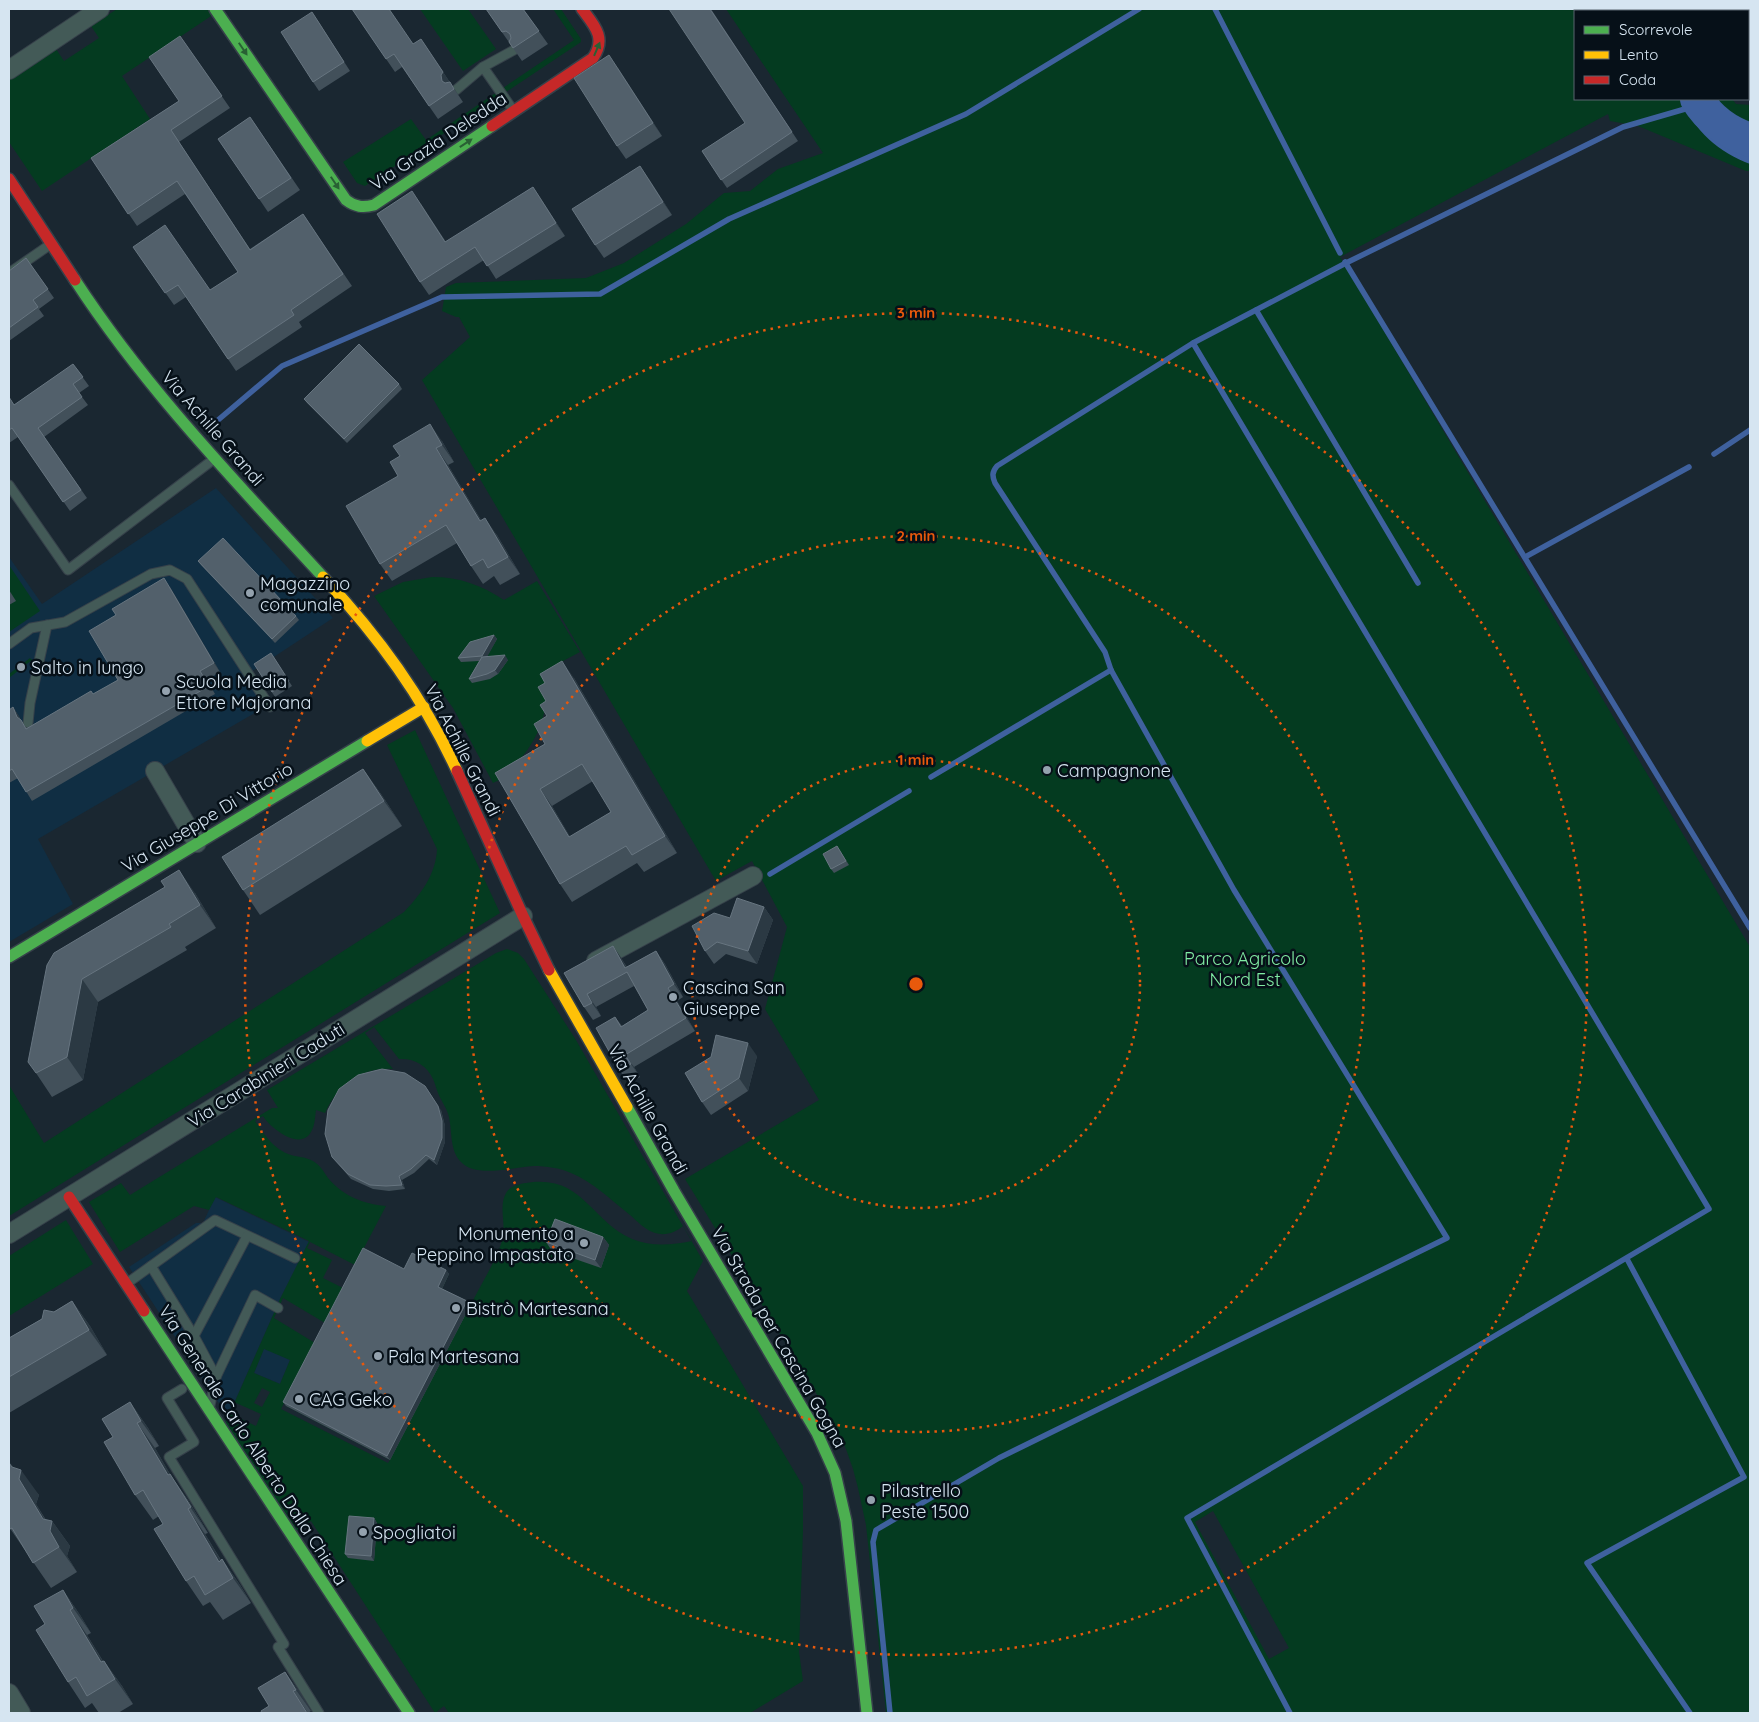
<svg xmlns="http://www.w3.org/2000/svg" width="1759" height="1722" font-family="Quicksand,sans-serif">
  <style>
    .built { fill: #102e43 }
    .green { fill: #043b20; fill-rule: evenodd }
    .water { fill: #3f619e }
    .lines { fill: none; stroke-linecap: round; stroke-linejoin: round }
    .stream { stroke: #3f619e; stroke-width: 5.5 }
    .river { stroke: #3f619e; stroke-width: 34 }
    .lane-casing { stroke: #36414a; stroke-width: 11 }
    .street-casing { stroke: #36414a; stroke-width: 20 }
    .fast-casing { stroke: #36414a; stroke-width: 14 }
    .slow-casing { stroke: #36414a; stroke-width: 14 }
    .jam-casing { stroke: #36414a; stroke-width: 14 }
    .lane { stroke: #435a57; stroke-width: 9 }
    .street { stroke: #435a57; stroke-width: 18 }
    .fast { stroke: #4caf50; stroke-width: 11 }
    .slow { stroke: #ffc107; stroke-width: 11 }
    .jam { stroke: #c62828; stroke-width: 11 }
    .wall { fill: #42505a; fill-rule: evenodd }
    .shaded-wall { fill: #2b3943 }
    .building { fill: #52606b; stroke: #677580; fill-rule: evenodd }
    .oneway { fill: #296034 }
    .ring { fill: none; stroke: #e8590c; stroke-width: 2.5; stroke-dasharray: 2.5 5 }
    .poi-dot { fill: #94a2ae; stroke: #061018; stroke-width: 2 }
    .labels { text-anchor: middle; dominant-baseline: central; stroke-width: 5; stroke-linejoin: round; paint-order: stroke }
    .street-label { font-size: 18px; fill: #d6e5f1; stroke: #061018 }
    .poi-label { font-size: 18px; fill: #d6e5f1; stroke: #061018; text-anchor: start }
    .park-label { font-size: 18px; fill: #80eba3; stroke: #061018 }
    .centre { fill: #e8590c; stroke: #061018; stroke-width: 2.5 }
    .ring-label { font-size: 15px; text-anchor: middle; font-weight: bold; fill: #e8590c; stroke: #061018; stroke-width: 5; stroke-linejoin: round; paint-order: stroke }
  </style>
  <rect width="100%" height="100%" fill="#1a2731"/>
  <g class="built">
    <path d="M216 488 333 618 245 676 265 707 38 839 73 904 9 942V557L42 604Z"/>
    <path d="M215 1197 309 1242 281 1297 228 1417 129 1267 196 1223H203Z"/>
    <path d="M264 1348 290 1360 280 1384 254 1373Z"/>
  </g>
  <g class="green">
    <path d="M117 9H210L214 14 122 76 150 119 42 191 9 142V80L56 49 64 61 99 38 91 26Z"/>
    <path d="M420 9H468L496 49 463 71Z"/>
    <path d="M553 9H561L581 39V42L365 186 357 183 343 162 411 119 426 140 574 40Z"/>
    <path d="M726 9H1666V11H1575V99H1732L1736 104 1750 105V171H1746L1638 126 1610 121 1608 114 1340 257 1750 947V1713H886L866 1525 858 1488 853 1469 846 1449 827 1411 685 1179 819 1100 765 1009 787 927 752 861 716 881 422 380 470 337 459 317H456L442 311 446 287 456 283 586 278 624 263 686 224 724 193 750 191 778 169 823 153ZM1710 1208 1711 1209 1624 1261V1260ZM1213 1511 1289 1648 1269 1659 1195 1522Z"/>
    <path d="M9 565 40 611 9 632Z"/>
    <path d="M432 577C460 577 481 585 504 600L537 581 580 652 546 670C551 708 539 743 511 769 506 775 500 780 493 783L453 708 374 596 403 582Z"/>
    <path d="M30 658 32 660 9 678V674Z"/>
    <path d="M415 730 500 913 9 1216V1085L44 1143 404 912C421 894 436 874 437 849L387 745Z"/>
    <path d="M507 949 518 953 524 959 576 1040 703 1261 687 1291 803 1486V1530L799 1652 803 1681 750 1713H449L444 1706 435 1713 311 1521 293 1533 225 1424 281 1297 309 1241 216 1197 209 1210 194 1206 120 1252 89 1202 121 1183 130 1195 272 1108H278L267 1090 496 953ZM374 1027 399 1059C414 1058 427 1065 433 1079 435 1083 436 1088 438 1093 441 1101 447 1108 449 1117 452 1131 450 1150 460 1161 475 1179 514 1167 534 1166 546 1166 560 1168 571 1173 593 1182 611 1200 630 1215 637 1221 645 1230 655 1233 665 1236 675 1233 683 1226L692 1241C671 1245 652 1247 632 1239 590 1221 583 1174 526 1183 519 1184 510 1186 506 1193 498 1207 507 1226 502 1241 496 1261 480 1286 470 1306L441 1291 449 1274 415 1257 406 1273 366 1253 286 1406 390 1460 388 1463 281 1409 315 1343 274 1318 283 1298 325 1323 343 1288 323 1278 332 1260 307 1248 310 1242 355 1265 386 1206C363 1204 343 1196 328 1178 324 1172 320 1165 313 1161 306 1157 298 1157 291 1155 273 1149 265 1135 255 1121L263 1116C270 1128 302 1153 312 1130 315 1125 315 1116 316 1110L325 1113C338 1084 362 1067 393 1069L365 1033ZM264 1349 290 1360 280 1384 254 1373ZM262 1388 270 1392 262 1407 254 1403ZM236 1403 261 1414 256 1426 231 1414Z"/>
    <path d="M66 1220 93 1264 9 1316V1256Z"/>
  </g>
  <path class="water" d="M1683 99H1710C1717 120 1729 133 1750 140V164C1720 153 1692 130 1683 99Z"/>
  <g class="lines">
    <g class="stream">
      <path d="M1215 9 1340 253"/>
      <path d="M1345 262 1750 928"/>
      <path d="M1256 310 1418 583"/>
      <path d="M1193 343 1709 1209 1187 1518 1290 1713"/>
      <path d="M211 426 282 366 442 297 600 294 729 219 966 114 1139 9"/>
      <path d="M1714 454 1750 430"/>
      <path d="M1525 557 1689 467"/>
      <path d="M931 777 1111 670"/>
      <path d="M770 874 909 791"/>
      <path d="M1627 1259 1744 1477 1587 1563 1690 1713"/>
      <path d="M890 1713 873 1542 876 1530 999 1458 1447 1238 1234 890 1111 670 1105 652 995 483C992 476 992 472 997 466L1193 343 1346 263 1623 127 1692 107"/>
    </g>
    <path class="river" d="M1697 99C1710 120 1727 132 1750 140"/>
    <g class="lane-casing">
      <g id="lane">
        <path d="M483 67 513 110"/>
        <path d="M456 90 483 67 514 50"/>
        <path d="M9 273 51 244"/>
        <path d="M9 485 68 570 214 459"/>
        <path d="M9 644 31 628 65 622 151 574 170 570 187 579 270 707"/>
        <path d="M28 723 30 703 47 625"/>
        <path d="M151 1266 194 1336 216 1377 210 1405"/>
        <path d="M126 1284 215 1220 295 1258"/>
        <path d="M194 1336 247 1236"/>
        <path d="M216 1377 255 1295 278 1308"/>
        <path d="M182 1389 167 1398 194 1442 169 1457 284 1644 278 1647 319 1713"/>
      </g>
    </g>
    <g class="street-casing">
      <g id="street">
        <path d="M9 70 100 9"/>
        <path d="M155 771 197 843"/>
        <path d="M596 961 753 876"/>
        <path d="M9 1234 523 916"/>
        <path d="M9 1693 21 1713"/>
      </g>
    </g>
    <g class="fast-casing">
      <g id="fast">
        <path d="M215 9 346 200C355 207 363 208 374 205L492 126"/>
        <path d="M75 280C146 389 236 482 323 577"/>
        <path d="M9 957 367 741"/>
        <path d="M627 1107 674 1191 817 1433 835 1473 846 1521 867 1713"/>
        <path d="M144 1311 409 1713"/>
      </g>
    </g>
    <g class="slow-casing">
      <g id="slow">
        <path d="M323 577C378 636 423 697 457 771"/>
        <path d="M367 741 424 707"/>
        <path d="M549 970 627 1107"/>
      </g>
    </g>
    <g class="jam-casing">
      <g id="jam">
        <path d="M492 126 593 58C607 38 594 25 582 9"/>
        <path d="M9 179 75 280"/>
        <path d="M457 771 523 916 549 970"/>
        <path d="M69 1197 144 1311"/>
      </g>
    </g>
    <use href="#lane" class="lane"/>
    <use href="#street" class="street"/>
    <use href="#fast" class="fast"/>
    <use href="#slow" class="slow"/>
    <use href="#jam" class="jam"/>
  </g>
  <g class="wall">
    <path d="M352 9 413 44 421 39 463 102 438 119 402 67 395 72Z"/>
    <path d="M486 9H523L548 44 522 61Z"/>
    <path d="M711 9 798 141 727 188 702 151 745 123Z"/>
    <path d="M318 21 350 71 319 91 313 82Z"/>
    <path d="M180 36 230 108 179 142 250 249 303 214 352 286 299 322 302 327 236 371 186 297 174 305 133 247 210 290 238 272 185 194 137 226 91 158 179 101Z"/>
    <path d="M618 68 662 136 626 159 617 146Z"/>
    <path d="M250 117 300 190 268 212 218 139Z"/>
    <path d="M649 179 672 215 604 258 595 245Z"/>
    <path d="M533 187 565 236 496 279 484 260 429 295 420 282 421 204 446 242Z"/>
    <path d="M26 258 54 298 39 309 44 316 9 341V271Z"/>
    <path d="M73 364 89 386 79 393 88 405 44 437 87 498 70 511 18 437 9 443V397L14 405Z"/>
    <path d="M399 384 402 389 347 443 307 403 304 399Z"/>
    <path d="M442 441 454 462 448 465 481 520 497 535 520 574 500 585 494 576 483 584 471 566 457 543 392 581 380 564 398 476Z"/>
    <path d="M198 561 296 616 299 620 275 643 201 565Z"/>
    <path d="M170 587 220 672 207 680 215 694 32 801 18 778 9 783V710L13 707 26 728 94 694 118 680Z"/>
    <path d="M9 590 16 601 9 605Z"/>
    <path d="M494 635 497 639 487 656 508 660 498 674 490 679 472 683 469 679 479 661 461 662 458 658Z"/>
    <path d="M271 653 292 686 275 697 254 664Z"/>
    <path d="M574 678 677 853 644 872 637 863 572 902 560 884 495 773 545 744 547 716 546 701ZM593 781 611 812 570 837 552 806Z"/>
    <path d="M363 769 381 794 402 826 260 915 243 890Z"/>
    <path d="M837 846 849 865 834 873 831 869Z"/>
    <path d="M195 893 216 928 185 947 187 950 98 1002 83 1080 52 1097 36 1073 47 965Z"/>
    <path d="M764 907 773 920 757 964 726 954 714 964 705 951 730 918Z"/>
    <path d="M613 946 627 967 656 951 665 964 683 997 677 1001 695 1031 634 1067 640 1077 629 1084 620 1071 615 1017 622 1026 648 1010 634 986 596 1007 601 1016 593 1020 584 1007 564 973Z"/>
    <path d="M757 1056 748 1091 711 1115 702 1102Z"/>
    <path d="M441 1110 445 1126V1142L437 1165 429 1159 414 1173 402 1180 405 1189 389 1191 373 1189 351 1179 332 1157Z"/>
    <path d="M603 1237 609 1245 601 1268 552 1251 546 1242Z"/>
    <path d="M404 1269 446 1270 449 1274 442 1289 467 1301 470 1306 390 1460 286 1406 283 1402Z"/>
    <path d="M72 1301 90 1326 107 1355 9 1413V1338Z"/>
    <path d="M130 1402 148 1428 159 1446 155 1448 171 1476 188 1500 208 1533 205 1534 221 1560 222 1559 240 1585 251 1603 223 1620 210 1602 203 1606 186 1581 163 1524 159 1516 153 1520 135 1495 113 1437Z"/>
    <path d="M14 1468 39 1495 36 1504 46 1520 52 1521 70 1546 67 1556 77 1572 51 1588 9 1527Z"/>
    <path d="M374 1518 377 1523 374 1561 348 1558 345 1554Z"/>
    <path d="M63 1590 80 1615 91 1633 87 1635 103 1661H104L122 1686 133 1704 118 1713H99L92 1703 85 1708 68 1682 45 1624Z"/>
    <path d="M285 1672 300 1693 311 1711 308 1713 269 1706Z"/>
  </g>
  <g class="shaded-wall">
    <path d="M421 39 463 102 452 85 450 88 442 81Z"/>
    <path d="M609 55 618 68 662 136 653 123Z"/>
    <path d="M640 166 649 179 672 215 663 202Z"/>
    <path d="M533 187 542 200 565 236 556 223Z"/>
    <path d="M412 191 421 204 454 255 445 242Z"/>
    <path d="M430 424 442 441 454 462 442 445Z"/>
    <path d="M436 448 448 465 492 538 480 521Z"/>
    <path d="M485 518 497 535 520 574 508 557Z"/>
    <path d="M164 578 170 587 220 672 214 663Z"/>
    <path d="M494 635 497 639 485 661 482 656Z"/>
    <path d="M505 655 508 660 498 674 495 670Z"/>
    <path d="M562 661 574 678 677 853 665 836Z"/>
    <path d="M13 707 19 716 23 726 17 717Z"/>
    <path d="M363 769 381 794 402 826 384 801Z"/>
    <path d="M540 789 552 806 581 855 569 837Z"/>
    <path d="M179 870 195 893 216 928 200 905Z"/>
    <path d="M764 907 773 920 757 964 748 951Z"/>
    <path d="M613 946 622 959 634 981 625 968Z"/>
    <path d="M656 951 665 964 683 997 674 984Z"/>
    <path d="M82 979 98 1002 83 1080 67 1057Z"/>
    <path d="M668 988 677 1001 695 1031 686 1018Z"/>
    <path d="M587 994 596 1007 601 1016 592 1003Z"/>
    <path d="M748 1043 757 1056 748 1091 739 1078Z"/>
    <path d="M625 1055 634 1067 640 1077 631 1064Z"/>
    <path d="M425 1086 441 1110 445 1126V1142L437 1165 434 1160Z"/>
    <path d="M399 1176 402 1180 405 1189 402 1185Z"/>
    <path d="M603 1237 609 1245 601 1268 595 1260Z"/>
    <path d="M446 1270 449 1274 441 1291 438 1287Z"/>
    <path d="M72 1301 90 1326 107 1355 89 1330Z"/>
    <path d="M467 1301 470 1306 390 1460 387 1456Z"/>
    <path d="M130 1402 148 1428 159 1446 141 1421Z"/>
    <path d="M137 1423 155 1448 171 1476 188 1500 208 1533 168 1475Z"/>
    <path d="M9 1461 19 1476 21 1470 39 1495 36 1504 50 1528 52 1521 70 1546 67 1556 77 1572 59 1547 9 1463Z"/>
    <path d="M188 1509 205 1534 232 1579 219 1562Z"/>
    <path d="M374 1518 377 1523 374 1561 371 1556Z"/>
    <path d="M222 1559 240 1585 251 1603 233 1578Z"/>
    <path d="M63 1590 80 1615 91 1633 73 1608Z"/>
    <path d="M70 1610 87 1635 114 1680 101 1662Z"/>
    <path d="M104 1661 122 1686 133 1704 115 1679Z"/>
    <path d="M285 1672 300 1693 311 1711 296 1690Z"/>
    <path d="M293 1691 308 1713H309H307Z"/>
  </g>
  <g class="building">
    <path d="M352 9H389L413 44 421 39 443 72 441 75 442 81 445 83 450 82 454 89 429 106 394 54 386 59Z"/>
    <path d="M486 9H523L539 31 513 48 509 42 511 38 510 34 506 31 502 32Z"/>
    <path d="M669 9H710L792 132 721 180 702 151 745 123Z"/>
    <path d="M312 12 344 62 313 82 281 32Z"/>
    <path d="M180 36 222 96 171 130 250 250 303 214 343 274 291 310 294 315 228 359 178 285 165 293 133 247 165 225 210 290 238 272 177 181 128 214 91 158 179 101 149 57Z"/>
    <path d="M609 55 653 123 617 146 574 78Z"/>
    <path d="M250 117 291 178 259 199 218 139Z"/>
    <path d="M640 166 663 202 595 245 572 209Z"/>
    <path d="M533 187 556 223 487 266 475 247 420 282 377 214 412 191 445 242Z"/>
    <path d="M26 258 48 289 33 300 38 307 9 328V271Z"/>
    <path d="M359 344 399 384 344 439 304 399Z"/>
    <path d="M73 364 83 377 73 384 82 397 38 428 81 490 63 502 12 428 9 430V397L14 405Z"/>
    <path d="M430 424 442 445 436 448 480 521 485 518 508 557 488 568 483 559 471 566 446 525 380 564 346 506 398 476 390 462 400 456 393 446Z"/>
    <path d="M223 538 296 616 272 639 198 561Z"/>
    <path d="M164 578 214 663 200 671 209 686 26 792 12 769 9 771V710L13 707 17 717 21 720 26 729 91 691 93 694 118 680 89 631 116 615 112 609Z"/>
    <path d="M494 635 482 656 458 658 470 642Z"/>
    <path d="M271 653 289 681 272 692 254 664Z"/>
    <path d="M505 655 495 670 487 674 469 679 482 657Z"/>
    <path d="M562 661 665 836 632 855 626 846 560 884 495 773 545 744 534 724 547 716 540 705 546 701 538 687 545 683 540 674ZM582 764 611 812 569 837 540 789Z"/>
    <path d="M363 769 384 801 243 890 222 857Z"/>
    <path d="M837 846 846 861 831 869 823 854Z"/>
    <path d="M179 870 200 905 169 924 171 927 82 979 67 1057 36 1073 28 1062 47 965 54 953 165 887 161 881Z"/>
    <path d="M737 898 764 907 748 951 717 942 705 951 692 926 714 913 730 918Z"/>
    <path d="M613 946 625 968 656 951 674 984 668 988 686 1018 625 1055 631 1064 620 1071 596 1028 615 1017 621 1027 648 1010 627 972 587 994 592 1003 584 1007 564 973Z"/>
    <path d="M716 1035 748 1043 739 1078 702 1102 685 1073 711 1057Z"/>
    <path d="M382 1069 405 1073 425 1086 438 1106 442 1121V1138L434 1160 426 1155 411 1169 399 1176 402 1185 386 1186 370 1185 348 1174 332 1157 325 1134 328 1110 339 1089 358 1075Z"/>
    <path d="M555 1219 603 1237 595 1260 546 1242Z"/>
    <path d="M363 1248 404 1269 412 1253 446 1270 438 1287 467 1301 387 1456 283 1402Z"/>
    <path d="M72 1301 89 1330 9 1377V1338L42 1319 44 1310 54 1312Z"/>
    <path d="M130 1402 141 1421 137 1423 168 1475 170 1474 191 1507 188 1509 219 1562 222 1559 233 1578 205 1595 194 1576 186 1581 154 1529 163 1524 143 1490 135 1495 104 1442 113 1437 102 1419Z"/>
    <path d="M9 1463 12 1467 21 1470 19 1479 43 1519 52 1521 50 1531 59 1547 33 1563 12 1528 10 1529 9 1527Z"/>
    <path d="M349 1516 374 1518 371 1556 345 1554Z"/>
    <path d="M63 1590 73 1608 70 1610 101 1662 104 1661 115 1679 87 1696 76 1677 68 1682 36 1630 45 1624 34 1606Z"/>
    <path d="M285 1672 296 1690 293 1691 307 1713H262L261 1711 269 1706 258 1688Z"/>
  </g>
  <defs><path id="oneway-solid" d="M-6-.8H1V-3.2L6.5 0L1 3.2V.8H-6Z" transform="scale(1.25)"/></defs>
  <g class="oneway">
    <use href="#oneway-solid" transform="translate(243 49) rotate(56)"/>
    <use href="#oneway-solid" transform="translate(597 49) rotate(-67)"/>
    <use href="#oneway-solid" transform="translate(466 143) rotate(-34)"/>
    <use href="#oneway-solid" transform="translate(335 183) rotate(56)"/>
  </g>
  <g class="ring">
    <circle cx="916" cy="984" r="224"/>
    <circle cx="916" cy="984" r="448"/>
    <circle cx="916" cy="984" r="671"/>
  </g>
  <g class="poi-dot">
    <circle cx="250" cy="593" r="5"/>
    <circle cx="21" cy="667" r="5"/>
    <circle cx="166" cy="691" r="5"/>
    <circle cx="1047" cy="770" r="5"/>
    <circle cx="673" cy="997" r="5"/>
    <circle cx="584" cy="1243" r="5"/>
    <circle cx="456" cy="1308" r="5"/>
    <circle cx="378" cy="1356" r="5"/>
    <circle cx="299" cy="1399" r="5"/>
    <circle cx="871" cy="1500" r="5"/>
    <circle cx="363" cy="1532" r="5"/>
  </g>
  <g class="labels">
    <g class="street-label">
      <text transform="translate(438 141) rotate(-34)">Via Grazia Deledda</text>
      <text transform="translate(213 428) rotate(49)">Via Achille Grandi</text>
      <text transform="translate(463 750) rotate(63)">Via Achille Grandi</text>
      <text transform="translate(207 817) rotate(-31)">Via Giuseppe Di Vittorio</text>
      <text transform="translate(266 1075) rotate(-32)">Via Carabinieri Caduti</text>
      <text transform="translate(648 1109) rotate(61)">Via Achille Grandi</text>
      <text transform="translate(779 1337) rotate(60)">Via Strada per Cascina Gogna</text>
      <text transform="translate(253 1445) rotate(57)">Via Generale Carlo Alberto Dalla Chiesa</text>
    </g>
    <g class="poi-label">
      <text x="260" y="583">Magazzino<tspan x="260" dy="21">comunale</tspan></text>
      <text x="31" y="667">Salto in lungo</text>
      <text x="176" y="681">Scuola Media<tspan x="176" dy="21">Ettore Majorana</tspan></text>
      <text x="1057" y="770">Campagnone</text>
      <text x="683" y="987">Cascina San<tspan x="683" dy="21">Giuseppe</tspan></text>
      <text x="574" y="1233" text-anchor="end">Monumento a<tspan x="574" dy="21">Peppino Impastato</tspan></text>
      <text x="466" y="1308">Bistrò Martesana</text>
      <text x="388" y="1356">Pala Martesana</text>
      <text x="309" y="1399">CAG Geko</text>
      <text x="881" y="1490">Pilastrello<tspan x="881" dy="21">Peste 1500</tspan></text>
      <text x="373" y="1532">Spogliatoi</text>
    </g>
    <g class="park-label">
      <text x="1245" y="958">Parco Agricolo<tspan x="1245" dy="21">Nord Est</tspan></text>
    </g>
  </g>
  <circle cx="916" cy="984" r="8" class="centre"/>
  <g class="ring-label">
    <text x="916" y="318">3 min</text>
    <text x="916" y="541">2 min</text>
    <text x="916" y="765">1 min</text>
  </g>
  <rect width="1759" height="1722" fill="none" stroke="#d6e5f1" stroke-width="20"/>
  <rect x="1574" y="10" width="175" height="90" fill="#061018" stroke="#59656f"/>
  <rect x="1584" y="26" width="25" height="8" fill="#4caf50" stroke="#59656f"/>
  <text x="1619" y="35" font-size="15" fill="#d6e5f1">Scorrevole</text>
  <rect x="1584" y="51" width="25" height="8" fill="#ffc107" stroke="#59656f"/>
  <text x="1619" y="60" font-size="15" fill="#d6e5f1">Lento</text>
  <rect x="1584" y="76" width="25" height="8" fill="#c62828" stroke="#59656f"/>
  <text x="1619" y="85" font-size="15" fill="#d6e5f1">Coda</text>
</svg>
